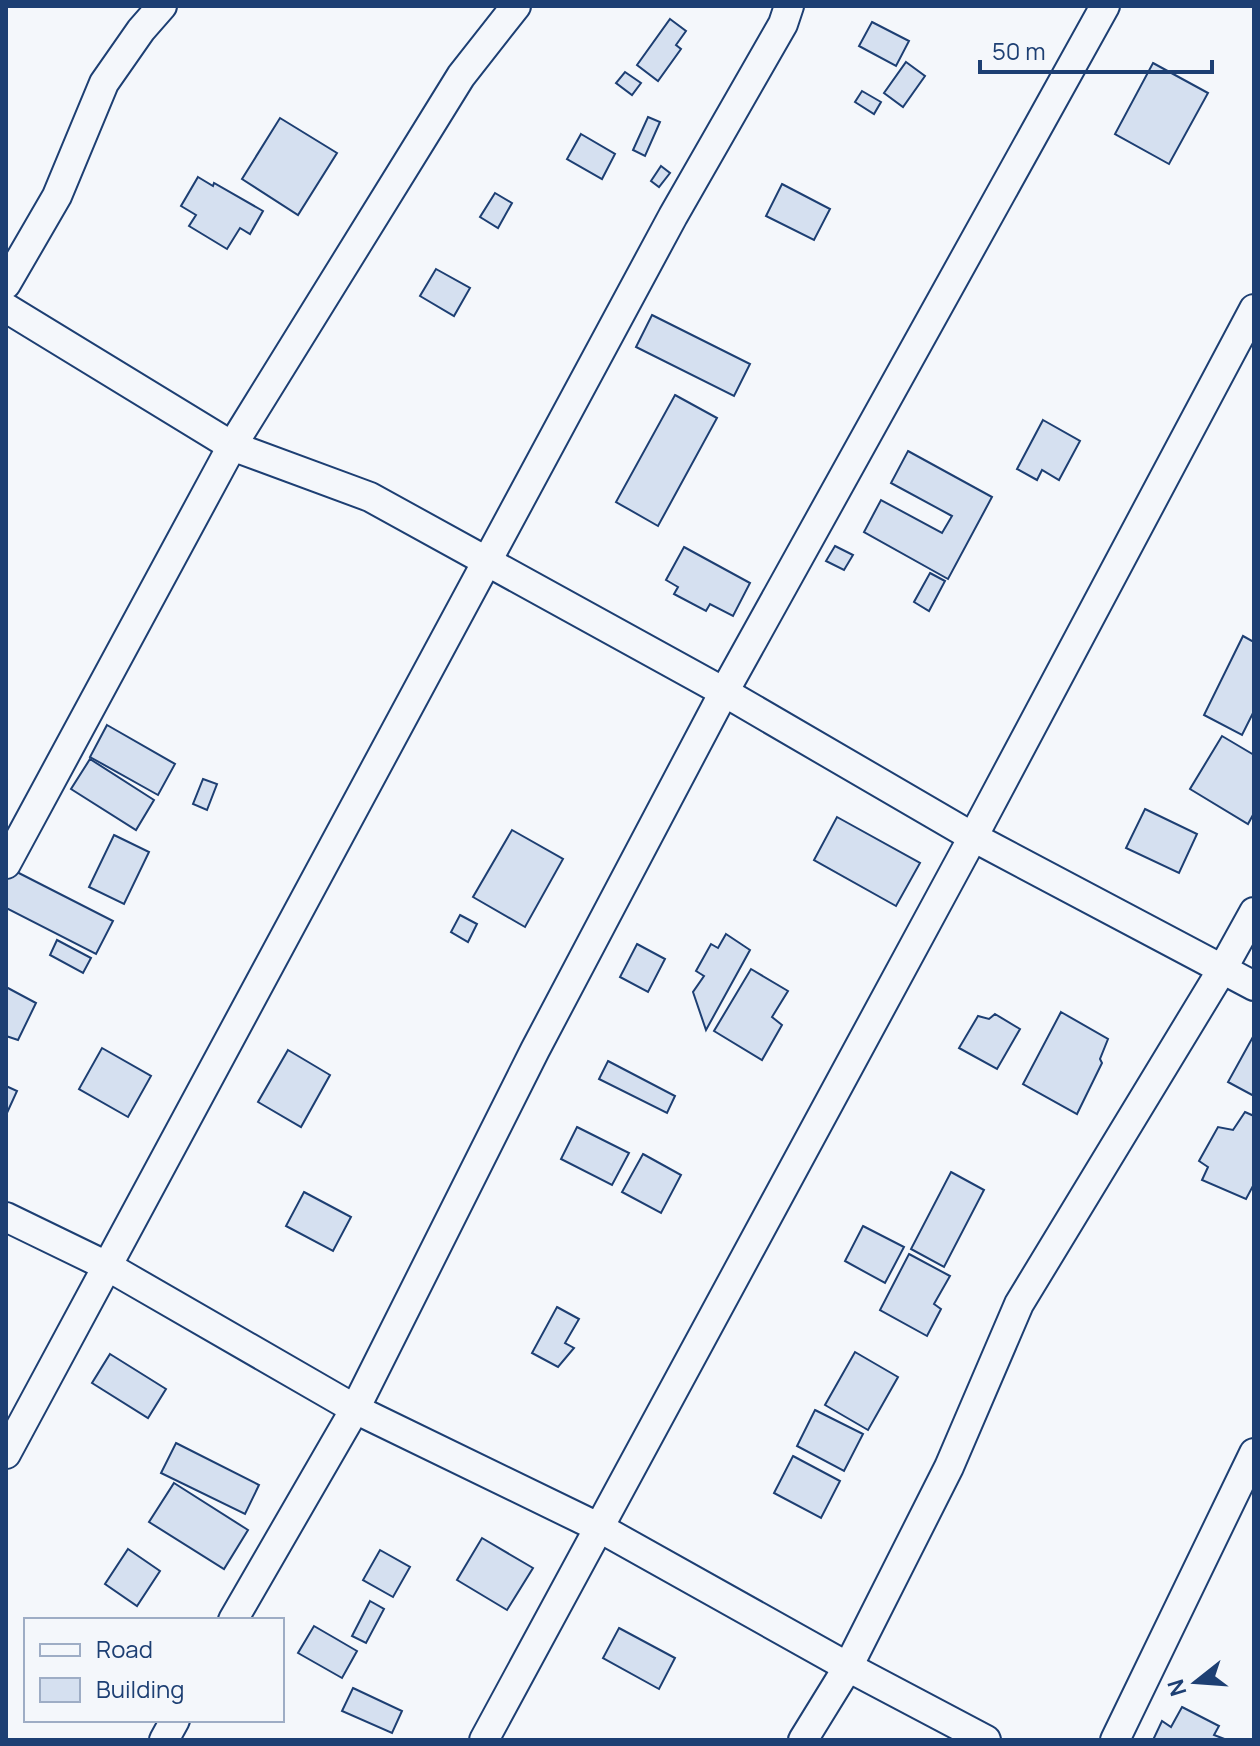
<svg xmlns="http://www.w3.org/2000/svg" width="1260" height="1746" font-family="Manrope,sans-serif">
  <style>
    .building { fill: #d5e0f0; stroke: #1d3f73; stroke-width: 2 }
    .lines { fill: none; stroke-linecap: round; stroke-linejoin: round }
    .street-casing { stroke: #1d3f73; stroke-width: 32 }
    .street { stroke: #f4f7fb; stroke-width: 28 }
  </style>
  <rect width="100%" height="100%" fill="#f4f7fb"/>
  <g class="building">
    <path d="M670 19 686 31 676 45 681 49 658 81 637 65Z"/>
    <path d="M872 22 909 41 896 66 859 46Z"/>
    <path d="M906 62 925 76 903 107 884 93Z"/>
    <path d="M1153 63 1208 93 1169 164 1115 134Z"/>
    <path d="M625 72 641 83 632 95 616 83Z"/>
    <path d="M862 91 881 102 874 114 855 102Z"/>
    <path d="M648 117 660 122 645 156 633 150Z"/>
    <path d="M280 118 337 153 298 215 242 179Z"/>
    <path d="M581 134 615 154 602 179 567 159Z"/>
    <path d="M661 166 670 173 659 187 651 181Z"/>
    <path d="M198 177 213 186 214 183 263 211 250 234 240 228 227 249 189 226 196 215 181 206Z"/>
    <path d="M782 184 830 209 814 240 766 216Z"/>
    <path d="M495 193 512 203 498 228 480 217Z"/>
    <path d="M436 269 470 288 454 316 420 296Z"/>
    <path d="M652 315 750 364 734 396 636 347Z"/>
    <path d="M675 395 717 418 658 526 616 502Z"/>
    <path d="M1043 420 1080 441 1059 480 1042 470 1037 480 1017 469Z"/>
    <path d="M908 451 992 497 948 579 864 532 881 500 942 533 952 516 891 483Z"/>
    <path d="M835 546 853 555 844 570 826 561Z"/>
    <path d="M684 547 750 583 733 616 710 604 706 611 674 594 678 587 666 580Z"/>
    <path d="M930 573 945 581 929 611 914 602Z"/>
    <path d="M1243 636 1254 642V711L1242 735 1204 715Z"/>
    <path d="M107 725 175 764 158 795 90 757Z"/>
    <path d="M1222 736 1254 755V813L1248 824 1190 789Z"/>
    <path d="M90 759 154 800 136 830 71 789Z"/>
    <path d="M203 779 217 784 207 810 193 804Z"/>
    <path d="M1145 809 1197 834 1179 873 1126 848Z"/>
    <path d="M837 817 920 863 896 906 814 860Z"/>
    <path d="M512 830 563 859 525 927 473 897Z"/>
    <path d="M114 835 149 852 124 904 89 887Z"/>
    <path d="M9 868 113 921 96 954 6 908V874Z"/>
    <path d="M460 915 477 924 468 942 451 932Z"/>
    <path d="M726 934 750 950 706 1030 693 992 704 976 696 971 711 944 718 948Z"/>
    <path d="M57 940 91 958 83 973 50 955Z"/>
    <path d="M637 944 665 959 648 992 620 977Z"/>
    <path d="M751 969 788 991 772 1017 782 1025 762 1060 714 1031Z"/>
    <path d="M6 987 36 1003 18 1040 6 1036Z"/>
    <path d="M1061 1012 1108 1039 1100 1059 1102 1063 1077 1114 1023 1084Z"/>
    <path d="M995 1014 1020 1029 997 1069 959 1048 978 1016 989 1019Z"/>
    <path d="M1254 1035V1096L1228 1082Z"/>
    <path d="M102 1048 151 1076 128 1117 79 1089Z"/>
    <path d="M288 1050 330 1075 301 1127 258 1102Z"/>
    <path d="M608 1061 675 1096 667 1113 599 1079Z"/>
    <path d="M6 1086 17 1091 6 1115Z"/>
    <path d="M1245 1112 1254 1116V1184L1246 1199 1202 1180 1208 1167 1199 1161 1218 1127 1233 1130Z"/>
    <path d="M577 1127 629 1153 612 1185 561 1159Z"/>
    <path d="M643 1154 681 1175 661 1213 622 1192Z"/>
    <path d="M951 1172 984 1190 944 1267 911 1249Z"/>
    <path d="M304 1192 351 1217 333 1251 286 1226Z"/>
    <path d="M863 1226 904 1247 885 1283 845 1261Z"/>
    <path d="M909 1254 950 1276 934 1304 941 1309 927 1336 880 1310Z"/>
    <path d="M557 1307 579 1319 565 1343 574 1348 558 1367 532 1353Z"/>
    <path d="M855 1352 898 1377 868 1430 825 1405Z"/>
    <path d="M110 1354 166 1389 148 1418 92 1383Z"/>
    <path d="M815 1410 863 1434 844 1471 797 1446Z"/>
    <path d="M176 1443 259 1485 245 1514 161 1473Z"/>
    <path d="M793 1456 840 1481 821 1518 774 1493Z"/>
    <path d="M174 1483 248 1530 224 1569 149 1522Z"/>
    <path d="M482 1538 533 1568 507 1610 457 1580Z"/>
    <path d="M128 1549 160 1571 137 1606 105 1584Z"/>
    <path d="M380 1550 410 1567 393 1597 363 1580Z"/>
    <path d="M370 1601 384 1609 366 1643 352 1636Z"/>
    <path d="M314 1626 357 1651 342 1678 298 1653Z"/>
    <path d="M619 1628 675 1658 659 1689 603 1658Z"/>
    <path d="M353 1688 402 1711 392 1733 342 1711Z"/>
    <path d="M1182 1707 1219 1726 1214 1735 1227 1740H1153L1162 1721 1171 1727Z"/>
  </g>
  <g class="lines">
    <g class="street-casing">
      <g id="street">
        <path d="M6 284 57 196 104 83 141 30 162 6"/>
        <path d="M6 308 232 446 370 497 724 692 973 837 1254 986"/>
        <path d="M6 864 232 446 461 76 516 6"/>
        <path d="M6 1217 107 1266 355 1409 598 1527 848 1667 986 1740"/>
        <path d="M6 1454 673 216 783 24 789 6"/>
        <path d="M233 1620 355 1409 535 1050 724 692 1105 6"/>
        <path d="M164 1740 175 1720"/>
        <path d="M484 1740 973 837 1254 309"/>
        <path d="M803 1740 848 1667 949 1467 1019 1304 1223 968 1254 912"/>
        <path d="M1115 1740 1254 1453"/>
      </g>
    </g>
    <use href="#street" class="street"/>
  </g>
  <rect width="1260" height="1746" fill="none" stroke="#1d3f73" stroke-width="16"/>
  <rect x="24" y="1618" width="260" height="104" fill="#f4f7fb" stroke="#9eadc5" stroke-width="2"/>
  <rect x="40" y="1644" width="40" height="12" fill="#f4f7fb" stroke="#9eadc5" stroke-width="2"/>
  <text x="96" y="1658" font-size="24" fill="#1d3f73">Road</text>
  <rect x="40" y="1678" width="40" height="24" fill="#d5e0f0" stroke="#9eadc5" stroke-width="2"/>
  <text x="96" y="1698" font-size="24" fill="#1d3f73">Building</text>
  <g transform="translate(1196 1682) rotate(253)" stroke="#f4f7fb" stroke-width="6" paint-order="stroke">
  <path d="M0-6L14 30L0 20L-14 30Z" fill="#1d3f73"/>
  <text y="-12" font-size="22" font-weight="bold" text-anchor="middle" fill="#1d3f73">N</text>
  </g>
  <path d="M980 60v12h232v-12" fill="none" stroke="#1d3f73" stroke-width="4"/>
  <text x="992" y="60" font-size="24" fill="#1d3f73" stroke="#f4f7fb" stroke-width="6" paint-order="stroke">50 m</text>
</svg>
